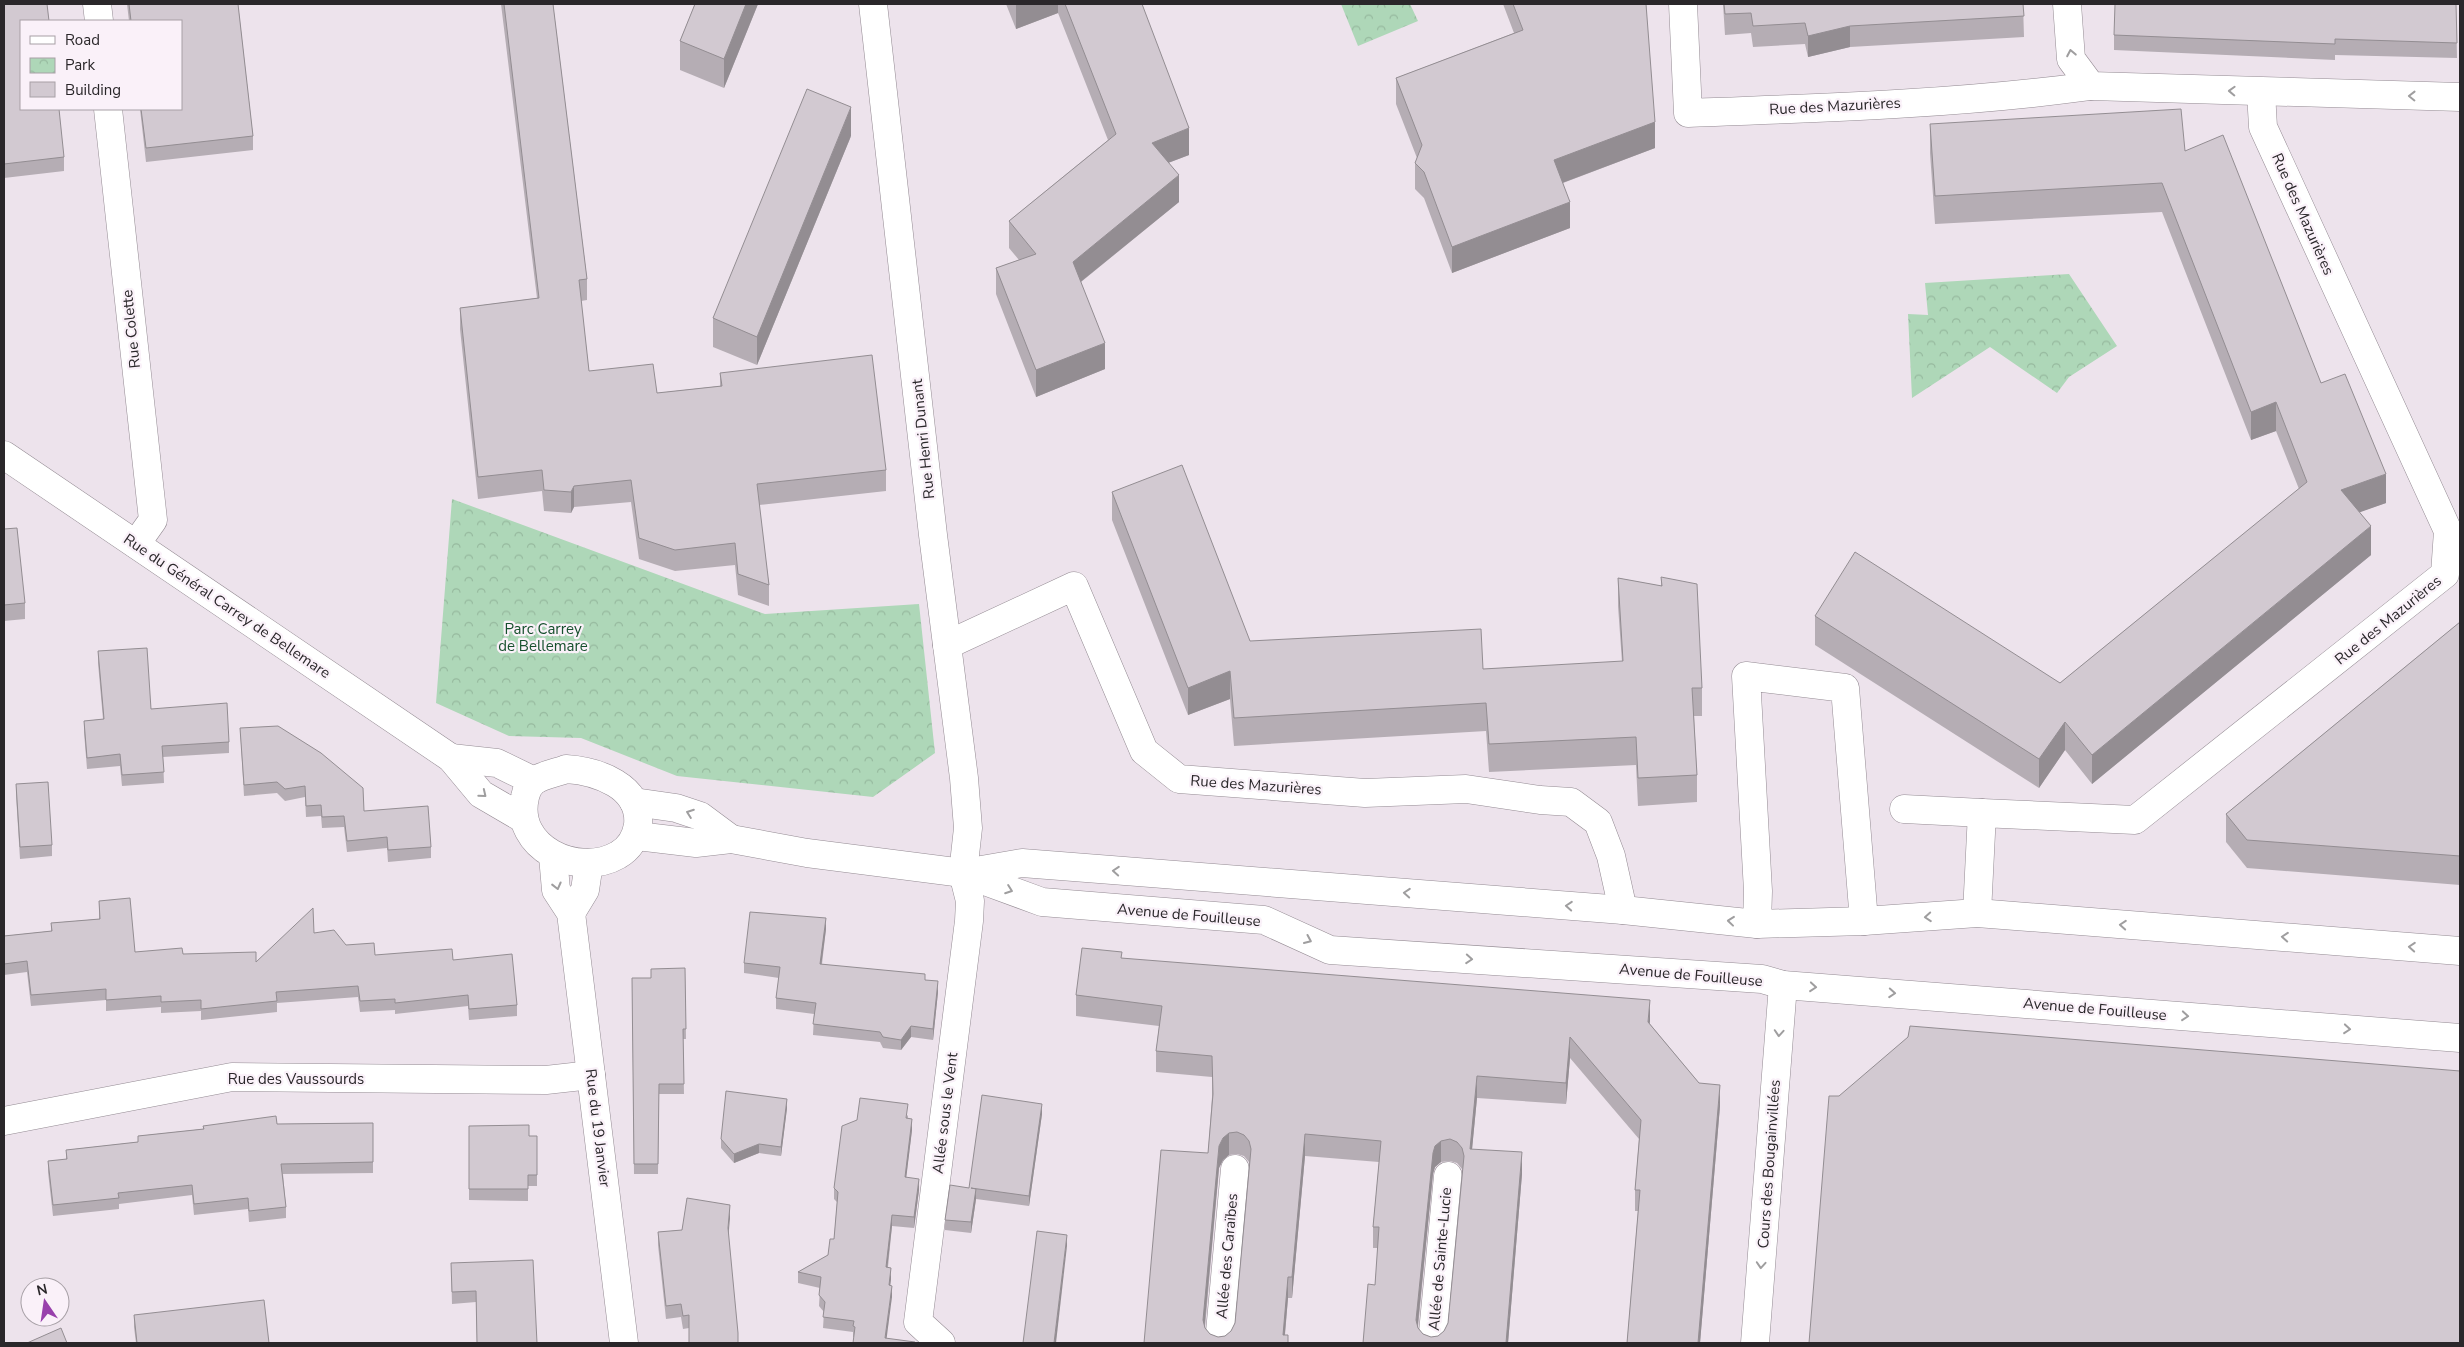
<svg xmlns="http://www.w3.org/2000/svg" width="2464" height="1347" font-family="'Nunito Sans',sans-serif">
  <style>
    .park { fill: url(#park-crowns) }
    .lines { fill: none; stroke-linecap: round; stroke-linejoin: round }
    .street-casing { stroke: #948b93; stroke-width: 29 }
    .street { stroke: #fff; stroke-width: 28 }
    .wall { fill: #b5adb4; fill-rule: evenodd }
    .shaded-wall { fill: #938d92 }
    .building { fill: #d2c9d1; stroke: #938d92; fill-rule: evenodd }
    .oneway { stroke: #9f9e9f }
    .labels { text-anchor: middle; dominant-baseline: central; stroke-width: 4.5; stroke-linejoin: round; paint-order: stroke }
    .street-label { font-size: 15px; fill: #2a272a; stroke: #faf1f9 }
    .park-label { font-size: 15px; fill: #154f2c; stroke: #faf1f9 }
  </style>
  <defs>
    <pattern id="park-crowns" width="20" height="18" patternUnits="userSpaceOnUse" patternTransform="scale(1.25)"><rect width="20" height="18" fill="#aed7b8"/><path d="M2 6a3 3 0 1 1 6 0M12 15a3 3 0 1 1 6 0" fill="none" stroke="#96b99e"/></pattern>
  </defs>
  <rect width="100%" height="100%" fill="#ede3ec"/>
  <g class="park">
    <path d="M1341 4H1410L1418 21 1358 46Z"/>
    <path d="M2069 274 2117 346 2069 377 2057 393 1990 347 1912 398 1908 314 1928 315 1925 283Z"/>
    <path d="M452 499 765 614 919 604 935 753 873 797 677 776 581 738 509 736 436 703Z"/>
  </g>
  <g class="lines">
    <g class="street-casing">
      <g id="street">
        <path d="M97 4 99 21"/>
        <path d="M873 4 933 535 964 778 968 828 963 873 970 901 969 921 918 1322 941 1343"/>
        <path d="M1683 4 1688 113C1823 108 1958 104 2091 86"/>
        <path d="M2067 4 2071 59 2091 86 2460 97"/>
        <path d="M108 109 153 520 136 544"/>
        <path d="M4 455 451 758 481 794 524 819"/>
        <path d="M947 645 1074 586 1144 751 1179 779 1365 793 1466 789 1540 800 1571 802 1598 822 1611 856 1623 910"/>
        <path d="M451 758 497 763 534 781"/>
        <path d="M566 769C597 771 642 786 638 825 636 838 629 849 618 855 578 878 513 848 525 797 526 791 529 785 534 781 542 775 556 773 566 769Z"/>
        <path d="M634 802 676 808 700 816 731 839"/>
        <path d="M1904 809 1982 813"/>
        <path d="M637 836 696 843 731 839 807 853 963 873 1042 902 1264 920 1330 950 1762 979 1783 985 2460 1038"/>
        <path d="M553 856 556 890 571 913 624 1343"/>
        <path d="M964 873 1022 863 1623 910 1757 924 1864 921 1977 913 2460 951"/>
        <path d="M571 913 585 890 589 863"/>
        <path d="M1977 913 1982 813 2135 820 2445 574 2448 531 2263 127 2261 92"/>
        <path d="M1757 924 1758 891 1746 676 1845 688 1864 921"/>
        <path d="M4 1121 232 1077 546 1080 591 1075"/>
        <path d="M1219 1343 1235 1169"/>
        <path d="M1432 1343 1448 1176"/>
        <path d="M1755 1343 1783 985"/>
      </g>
    </g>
    <use href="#street" class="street"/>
  </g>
  <g class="wall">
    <path d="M4 4 64 157V171L4 178Z"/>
    <path d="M127 4H238L253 136V150L146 162 140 109H181V21H129Z"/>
    <path d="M501 4H553L587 279V300L581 301 589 371 657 393 720 386V373L886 470V491L759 505 769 585V606L738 595 735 565 675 571 639 559 631 502 574 507 571 513 544 511 542 491 478 499 460 329V308L537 298Z"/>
    <path d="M695 4H758L724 88 680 70V41Z"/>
    <path d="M1006 4H1142L1189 155 1168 163 1179 202 1081 282 1105 369 1036 397 996 294V268L1019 260 1009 248V221L1108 140 1058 13 1016 29Z"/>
    <path d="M1503 4H1646L1655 148 1563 183 1570 228 1452 273 1424 198 1415 189V163L1417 158 1396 104V78L1514 33Z"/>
    <path d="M1723 4H2023L2024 37 1850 47 1808 57 1805 44 1753 47 1751 33 1725 35Z"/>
    <path d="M2456 4 2457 58 2335 55V60L2114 50V35Z"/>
    <path d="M1930 124 2185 151 2321 383 2386 503 2359 512 2371 555 2092 784 2065 750 2039 788 1815 645V616L2060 683 2299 489 2276 431 2251 440 2162 212 1935 224 1930 153Z"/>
    <path d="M851 136 757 365 713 347V318Z"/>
    <path d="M1112 492 1250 641 1483 669 1622 662 1618 606V578L1661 586V577L1702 688V716H1694L1697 775V802L1638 806 1636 765 1489 772 1486 731 1234 746 1230 699 1188 715 1112 520Z"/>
    <path d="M4 529 25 603V619L4 621Z"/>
    <path d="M2460 622V885L2247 868 2226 842V814Z"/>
    <path d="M98 651 151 709 229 742V753L163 757 164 783 122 786 120 766 87 769 84 732V721L103 719 98 663Z"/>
    <path d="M240 728 364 811 431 847V858L388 862 387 848 347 852 344 827 322 828 321 816 306 817 305 797 285 801 277 793 244 796Z"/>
    <path d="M16 784 52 845V856L20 859 16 795Z"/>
    <path d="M99 901 135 952 183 954 256 962 314 933 346 945 375 955 453 960 517 1005V1016L469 1020 468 1006 395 1014V1010L360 1012 358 997 277 1003V1012L201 1020V1011L161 1013V1007L106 1011V1000L31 1006 27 972 4 975V936L51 931V923L99 919Z"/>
    <path d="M826 929 822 964 925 980 938 992 933 1040 911 1037 901 1050 883 1048 880 1042 813 1035 814 1014 776 1009V998L779 978 744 973V963Z"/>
    <path d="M1122 958 1650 1024 1699 1083 1720 1106 1700 1343H1627L1638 1211H1635V1190L1639 1139 1570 1058 1566 1104 1477 1098 1472 1149 1522 1174 1508 1343H1363L1375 1285 1378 1248H1373V1227L1379 1162 1305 1156 1292 1298H1288L1285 1335 1288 1343H1144L1208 1153 1212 1097V1077L1156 1072V1051L1159 1026 1076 1016V995ZM1237 1154 1244 1156 1249 1162V1164L1235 1323 1231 1331 1225 1336 1218 1337 1210 1334 1205 1328 1219 1168 1223 1160 1229 1155ZM1450 1161 1457 1163 1462 1169 1448 1323 1444 1331 1438 1336 1431 1337 1423 1334 1418 1328 1433 1174 1435 1167 1441 1162Z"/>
    <path d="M685 968 686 1039H683L684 1094H659L658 1174H634L632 978H651Z"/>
    <path d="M787 1108 781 1156 759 1153 734 1163 721 1148V1139Z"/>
    <path d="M1042 1114 1029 1206 976 1199 971 1233 945 1230V1220L969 1188Z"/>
    <path d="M908 1115V1118L912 1130 906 1177 919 1190 914 1228 892 1226 888 1267 891 1279 890 1285 892 1297 854 1337H853V1332L823 1328 824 1312 819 1306 820 1288 798 1283V1272L828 1255 834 1239 837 1202 834 1199V1188Z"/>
    <path d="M373 1123V1173L283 1174 286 1207V1218L249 1222 248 1209 194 1215 192 1195 119 1204V1209L53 1216 48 1172V1161L66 1160V1150L138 1142V1136L203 1129V1126L277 1124Z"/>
    <path d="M469 1126 529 1136 537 1147V1186H528V1201L469 1200Z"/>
    <path d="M730 1218 689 1328 683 1329 681 1317 666 1319 658 1245V1232L682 1230Z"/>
    <path d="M451 1263 537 1343H477L476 1302 452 1304Z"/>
    <path d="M134 1315 269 1343H136L134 1327Z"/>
  </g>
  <g class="shaded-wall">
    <path d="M746 4H758L724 88V59Z"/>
    <path d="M1016 4H1058V13L1016 29Z"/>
    <path d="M1850 26V47L1808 57V36Z"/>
    <path d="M851 107V136L757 365V337Z"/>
    <path d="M1655 122V148L1554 186V160Z"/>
    <path d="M1189 128V155L1152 169V143Z"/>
    <path d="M1179 175V202L1073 288V262Z"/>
    <path d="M1570 202V228L1452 273V247Z"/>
    <path d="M1105 343V369L1036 397V370Z"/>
    <path d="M2276 402V431L2251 440V412Z"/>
    <path d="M2386 474V503L2341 519V490Z"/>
    <path d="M574 486V507L571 513V492Z"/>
    <path d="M2371 526V555L2092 784V755Z"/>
    <path d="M1230 671V699L1188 715V688Z"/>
    <path d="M2065 722V750L2039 788V759Z"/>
    <path d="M826 918V929L820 974V964Z"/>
    <path d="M938 981V992L933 1040V1029Z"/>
    <path d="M1650 1000V1021L1648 1043V1022Z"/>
    <path d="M911 1026V1037L901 1050V1040Z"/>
    <path d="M1570 1037V1058L1566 1104V1083Z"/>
    <path d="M1477 1076V1098L1470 1170V1149Z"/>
    <path d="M1720 1085V1106L1700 1343H1698Z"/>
    <path d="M787 1099V1108L781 1156V1147Z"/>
    <path d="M1042 1104V1114L1029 1206V1196Z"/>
    <path d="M912 1119V1130L905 1188V1177Z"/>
    <path d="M1229 1133V1155L1223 1160 1219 1168 1203 1342V1320L1219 1146 1223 1138Z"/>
    <path d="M1305 1134V1156L1292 1298V1277Z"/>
    <path d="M1441 1141V1162L1435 1167 1433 1174 1416 1342V1320L1433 1153 1435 1146Z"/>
    <path d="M759 1144V1153L734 1163V1154Z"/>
    <path d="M1522 1152V1174L1508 1343H1506Z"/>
    <path d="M919 1179V1190L914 1228V1217Z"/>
    <path d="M976 1189V1199L971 1233V1222Z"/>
    <path d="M730 1205V1218L728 1241V1228Z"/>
    <path d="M892 1215V1226L886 1278V1267Z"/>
    <path d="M1067 1235V1246L1056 1343H1054Z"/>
    <path d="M891 1268V1279L889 1296V1285Z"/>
    <path d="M1288 1277V1298L1284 1343 1283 1335Z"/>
    <path d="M892 1286V1297L886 1343 885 1338Z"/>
  </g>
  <g class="building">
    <path d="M4 4H47L49 21H21V109H59L64 157 4 164Z"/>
    <path d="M129 4H238L253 136 146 148 141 109H181V21H131Z"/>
    <path d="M504 4H553L587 279 579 280 589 371 653 364 657 393 722 386 720 373 872 355 886 470 757 484 769 585 738 574 735 543 675 550 639 538 631 480 574 486 571 492 544 490 542 470 478 477 460 308 539 298Z"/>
    <path d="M695 4H746L724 59 680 41Z"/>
    <path d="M1065 4H1142L1189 128 1152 143 1179 175 1073 262 1105 343 1036 370 996 268 1036 254 1009 221 1116 134Z"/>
    <path d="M1513 4H1646L1655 122 1554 160 1570 202 1452 247 1424 172 1415 163 1422 145 1396 78 1523 30Z"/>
    <path d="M1724 4H2023L2024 16 1850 26 1808 36 1805 23 1753 26 1751 13 1725 14Z"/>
    <path d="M2115 4H2456L2457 43 2335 39V44L2114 35Z"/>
    <path d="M807 89 851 107 757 337 713 318Z"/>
    <path d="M2181 109 2185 151 2223 135 2321 383 2345 374 2386 474 2341 490 2371 526 2092 755 2065 722 2039 759 1815 616 1855 552 2060 683 2307 482 2276 402 2251 412 2162 183 1935 196 1930 124Z"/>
    <path d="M1182 465 1250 641 1481 629 1483 669 1623 661 1618 578 1662 586 1661 577 1697 584 1702 688H1692L1697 775 1638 778 1636 737 1489 744 1486 703 1234 718 1230 671 1188 688 1112 492Z"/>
    <path d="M17 528 25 603 4 605V529Z"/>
    <path d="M2460 622V856L2247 840 2226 814Z"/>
    <path d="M147 648 151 709 227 703 229 742 162 746 164 772 122 775 120 754 87 758 84 721 104 719 98 651Z"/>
    <path d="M278 726 321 753 363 788 364 811 428 806 431 847 388 850 387 837 347 841 344 816 322 817 321 805 306 806 305 786 285 789 277 782 244 785 240 728Z"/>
    <path d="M48 782 52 845 20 847 16 784Z"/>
    <path d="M130 898 135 952 182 948 183 954 256 952V962L313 908 314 933 334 930 346 945 374 943 375 955 452 949 453 960 512 954 517 1005 469 1009 468 995 395 1003V999L360 1001 358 986 276 992 277 1001 201 1009V1000L161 1002V996L106 1000V989L31 995 27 961 4 964V936L52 931 51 923 100 919 99 901Z"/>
    <path d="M750 912 826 918 820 964 925 974V980L938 981 933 1029 911 1026 901 1040 883 1037 880 1032 813 1024 816 1003 776 998 780 967 744 963Z"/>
    <path d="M1082 948 1122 952 1121 958 1650 1000 1648 1022 1699 1083 1720 1085 1698 1343H1627L1640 1190H1635L1641 1120 1570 1037 1566 1083 1477 1076 1470 1149 1522 1152 1506 1343H1363L1368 1284 1375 1285 1379 1227H1373L1381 1141 1305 1134 1292 1277H1288L1283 1335H1288V1343H1144L1161 1150 1208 1153 1213 1094 1212 1056 1156 1051 1162 1006 1076 995ZM1237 1132 1244 1135 1249 1141 1251 1149 1235 1323 1231 1331 1225 1336 1218 1337 1210 1334 1205 1328 1203 1320 1219 1146 1223 1138 1229 1133ZM1450 1139 1457 1142 1462 1148 1464 1156 1448 1323 1444 1331 1438 1336 1431 1337 1423 1334 1418 1328 1416 1320 1433 1153 1435 1146 1441 1141Z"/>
    <path d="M685 968 686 1029H683L684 1084H659L658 1164H634L632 978H651V969Z"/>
    <path d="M1910 1026 2460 1071V1343H1809L1829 1096H1839L1908 1037Z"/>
    <path d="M726 1091 787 1099 781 1147 759 1144 734 1154 721 1139Z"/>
    <path d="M982 1095 1042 1104 1029 1196 971 1188 976 1189 971 1222 945 1220 950 1185 969 1188Z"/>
    <path d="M860 1098 908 1104 906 1118 912 1119 905 1177 919 1179 914 1217 892 1215 886 1267 891 1268 889 1285 892 1286 885 1338 915 1342V1343H853L855 1327 853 1326 854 1321 823 1317 825 1302 819 1295 821 1277 798 1272 828 1255 830 1239H834L838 1192 834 1188 842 1126 857 1120Z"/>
    <path d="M276 1116 277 1124 373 1123V1162L281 1164 286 1207 249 1211 248 1198 194 1204 192 1185 118 1193 119 1198 53 1205 48 1161 67 1159 66 1150 138 1142V1136L204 1129 203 1126Z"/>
    <path d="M529 1125V1136H537V1175H528V1189H469V1126Z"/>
    <path d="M687 1198 730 1205 728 1228 738 1333V1343H689V1315L683 1316 681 1304 666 1306 658 1232 682 1230Z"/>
    <path d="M1037 1231 1067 1235 1054 1343H1023Z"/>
    <path d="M533 1260 537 1343H477L476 1291 452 1292 451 1263Z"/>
    <path d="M264 1300 269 1343H137L134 1315Z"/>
    <path d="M61 1328 67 1343H27Z"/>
  </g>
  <defs><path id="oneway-chevron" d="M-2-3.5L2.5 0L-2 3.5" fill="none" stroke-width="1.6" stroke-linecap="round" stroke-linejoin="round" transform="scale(1.25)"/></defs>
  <g class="oneway">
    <use href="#oneway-chevron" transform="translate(2071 53) rotate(-101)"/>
    <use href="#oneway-chevron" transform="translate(2232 91) rotate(-178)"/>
    <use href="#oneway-chevron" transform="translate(2412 96) rotate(-179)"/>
    <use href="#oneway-chevron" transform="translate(483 794) rotate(39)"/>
    <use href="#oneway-chevron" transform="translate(690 813) rotate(-160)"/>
    <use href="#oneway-chevron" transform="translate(1116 871) rotate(-176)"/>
    <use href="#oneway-chevron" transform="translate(557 886) rotate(76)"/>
    <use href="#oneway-chevron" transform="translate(1009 890) rotate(20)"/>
    <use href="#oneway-chevron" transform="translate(1407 893) rotate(-176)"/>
    <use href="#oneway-chevron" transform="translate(1569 906) rotate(-176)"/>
    <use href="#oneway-chevron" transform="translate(1928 917) rotate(176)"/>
    <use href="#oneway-chevron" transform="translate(1731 921) rotate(-174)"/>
    <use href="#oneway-chevron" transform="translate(2123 925) rotate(-176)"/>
    <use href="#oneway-chevron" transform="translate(2285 937) rotate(-176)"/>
    <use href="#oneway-chevron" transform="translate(1308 940) rotate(24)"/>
    <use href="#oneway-chevron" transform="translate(2412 947) rotate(-176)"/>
    <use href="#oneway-chevron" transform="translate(1469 959) rotate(4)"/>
    <use href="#oneway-chevron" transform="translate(1813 987) rotate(5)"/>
    <use href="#oneway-chevron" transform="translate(1892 993) rotate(4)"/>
    <use href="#oneway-chevron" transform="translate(2185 1016) rotate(5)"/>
    <use href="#oneway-chevron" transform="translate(2347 1029) rotate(5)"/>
    <use href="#oneway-chevron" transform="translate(1779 1033) rotate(94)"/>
    <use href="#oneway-chevron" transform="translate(1761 1265) rotate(94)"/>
  </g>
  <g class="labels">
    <g class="street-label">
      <text transform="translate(1835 106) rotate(-3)">Rue des Mazurières</text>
      <text transform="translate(2303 214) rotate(66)">Rue des Mazurières</text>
      <text transform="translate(131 329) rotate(-96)">Rue Colette</text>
      <text transform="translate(923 439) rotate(-96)">Rue Henri Dunant</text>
      <text transform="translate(227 606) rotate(34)">Rue du Général Carrey de Bellemare</text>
      <text transform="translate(2388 620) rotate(-39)">Rue des Mazurières</text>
      <text transform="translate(1256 785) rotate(4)">Rue des Mazurières</text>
      <text transform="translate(1189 915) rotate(5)">Avenue de Fouilleuse</text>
      <text transform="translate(1691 975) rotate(5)">Avenue de Fouilleuse</text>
      <text transform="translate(2095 1009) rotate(5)">Avenue de Fouilleuse</text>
      <text x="296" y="1079">Rue des Vaussourds</text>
      <text transform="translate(945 1113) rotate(-83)">Allée sous le Vent</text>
      <text transform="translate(598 1128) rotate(83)">Rue du 19 Janvier</text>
      <text transform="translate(1769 1164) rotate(-86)">Cours des Bougainvillées</text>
      <text transform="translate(1227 1256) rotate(-85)">Allée des Caraïbes</text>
      <text transform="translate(1440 1259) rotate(-85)">Allée de Sainte-Lucie</text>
    </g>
    <g class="park-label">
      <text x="543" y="629">Parc Carrey<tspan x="543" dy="17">de Bellemare</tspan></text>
    </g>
  </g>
  <rect width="2464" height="1347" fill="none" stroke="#2a272a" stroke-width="10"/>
  <rect x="20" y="20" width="162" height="90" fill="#faf1f9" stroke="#a7a0a6"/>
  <rect x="30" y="36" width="25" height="8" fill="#ffffff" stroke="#a7a0a6"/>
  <text x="65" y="45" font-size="15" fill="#2a272a">Road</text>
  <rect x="30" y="58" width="25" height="15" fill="url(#park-crowns)" stroke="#a7a0a6"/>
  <text x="65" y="70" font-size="15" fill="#2a272a">Park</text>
  <rect x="30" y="82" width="25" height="15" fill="#d2c9d1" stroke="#a7a0a6"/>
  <text x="65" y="95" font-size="15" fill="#2a272a">Building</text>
  <g transform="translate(45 1302) rotate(347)"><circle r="24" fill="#faf1f9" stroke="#a7a0a6"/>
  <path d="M0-4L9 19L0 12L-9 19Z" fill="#9840ac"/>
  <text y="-8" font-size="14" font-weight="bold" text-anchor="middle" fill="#2a272a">N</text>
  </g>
</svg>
